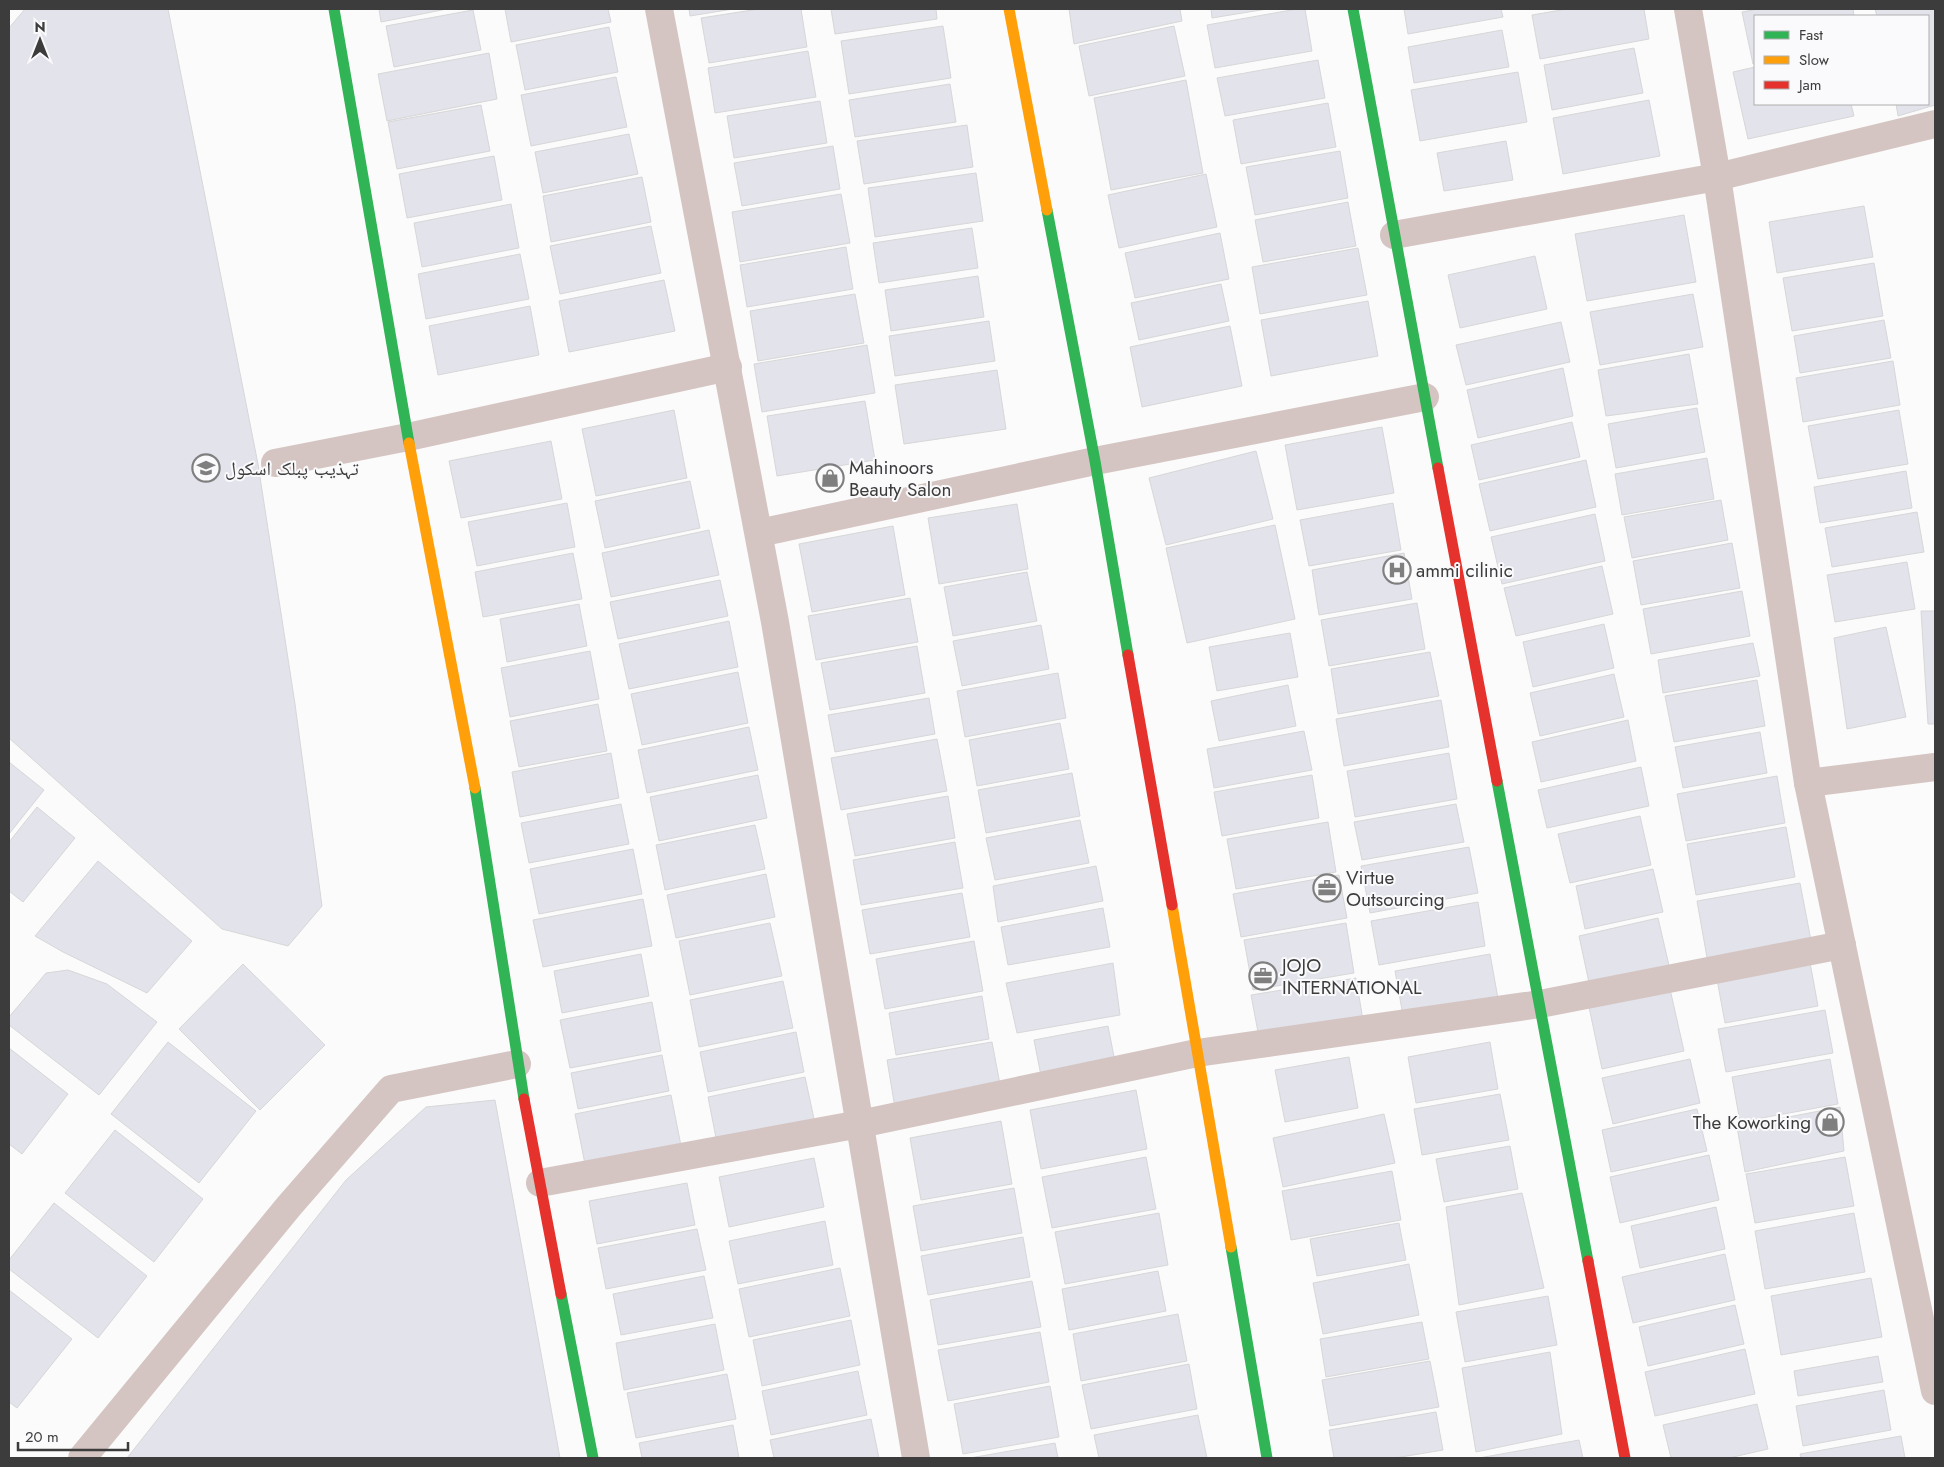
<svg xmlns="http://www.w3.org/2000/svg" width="1944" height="1467" font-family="Jost,'Noto Naskh Arabic',sans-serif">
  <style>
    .building { fill: #e2e3eb; stroke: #d7d7d8 }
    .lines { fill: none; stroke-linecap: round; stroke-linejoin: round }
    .street { stroke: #d5c5c2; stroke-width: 28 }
    .fast { stroke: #30b455; stroke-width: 11 }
    .slow { stroke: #ff9f0a; stroke-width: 11 }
    .jam { stroke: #e5322d; stroke-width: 11 }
    .labels { text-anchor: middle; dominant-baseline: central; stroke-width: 4; stroke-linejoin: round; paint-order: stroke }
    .poi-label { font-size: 19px; fill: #3c3c3c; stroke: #fafafc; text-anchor: start }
  </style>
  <rect width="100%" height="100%" fill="#fbfbfb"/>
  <g class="building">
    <path d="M25 9H168L258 464 295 704 322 906 288 946 222 929 9 738V28Z"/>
    <path d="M379 9H447L381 22Z"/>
    <path d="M505 9H608L611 22 511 42Z"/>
    <path d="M689 9H733L690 16Z"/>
    <path d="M759 9H801L807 47 709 63 701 18Z"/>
    <path d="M831 9H936L937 19 835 34Z"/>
    <path d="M1069 9H1180L1182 21 1074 44Z"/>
    <path d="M1211 9H1267L1212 18Z"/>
    <path d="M1297 9H1305L1312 51 1215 68 1207 25Z"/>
    <path d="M1404 9H1501L1503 17 1408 34Z"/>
    <path d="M1567 9H1644L1649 39 1540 59 1532 15Z"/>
    <path d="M1758 9H1853L1854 16H1755V63L1753 64 1742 12Z"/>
    <path d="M1875 9H1935V105L1898 116 1896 104H1928V16H1877Z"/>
    <path d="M473 10 481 50 394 67 386 26Z"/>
    <path d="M943 26 951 78 849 94 841 41Z"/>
    <path d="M1174 26 1185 76 1089 96 1079 46Z"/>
    <path d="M609 27 618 72 525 90 516 45Z"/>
    <path d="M1502 30 1509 67 1414 83 1408 47Z"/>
    <path d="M1634 48 1643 93 1552 110 1544 65Z"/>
    <path d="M808 51 816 97 715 113 708 68Z"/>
    <path d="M489 53 497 99 387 121 378 74Z"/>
    <path d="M1318 60 1325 98 1225 116 1217 78Z"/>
    <path d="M1755 67V104H1851L1854 116 1748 139 1733 72Z"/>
    <path d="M1518 72 1527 122 1420 141 1411 90Z"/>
    <path d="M616 77 627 127 531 146 521 95Z"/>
    <path d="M1186 80 1203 173 1111 190 1094 98Z"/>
    <path d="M950 84 956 122 855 137 849 100Z"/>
    <path d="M1649 100 1660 156 1563 174 1553 118Z"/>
    <path d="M820 101 827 143 734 158 727 116Z"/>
    <path d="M1328 103 1336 147 1241 164 1233 120Z"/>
    <path d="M481 105 490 151 397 169 388 122Z"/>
    <path d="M967 125 973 167 864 184 857 141Z"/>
    <path d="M629 134 638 174 543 193 535 152Z"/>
    <path d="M1506 141 1513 180 1444 191 1437 153Z"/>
    <path d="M833 146 840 189 742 206 734 163Z"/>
    <path d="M1340 151 1348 198 1255 215 1246 167Z"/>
    <path d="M494 156 502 200 407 218 399 174Z"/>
    <path d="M976 173 983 221 875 237 868 188Z"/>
    <path d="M1206 174 1217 227 1119 248 1108 195Z"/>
    <path d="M642 177 651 222 551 242 543 196Z"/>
    <path d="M841 194 850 243 740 262 732 212Z"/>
    <path d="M1348 202 1356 246 1263 262 1255 220Z"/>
    <path d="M511 204 519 248 422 267 414 223Z"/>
    <path d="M1864 206 1873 257 1777 273 1769 222Z"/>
    <path d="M1684 215 1696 282 1587 301 1575 234Z"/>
    <path d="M651 226 661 273 560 294 550 246Z"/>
    <path d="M972 228 978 268 879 283 873 243Z"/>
    <path d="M1220 233 1229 279 1135 298 1125 253Z"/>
    <path d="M846 247 853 289 747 307 740 265Z"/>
    <path d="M1358 248 1367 295 1260 314 1252 267Z"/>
    <path d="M520 254 529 299 426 319 418 274Z"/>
    <path d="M1535 256 1547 309 1460 328 1448 275Z"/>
    <path d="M1874 263 1883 316 1792 331 1783 278Z"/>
    <path d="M978 276 984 317 891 331 885 290Z"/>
    <path d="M664 280 675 331 569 352 559 301Z"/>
    <path d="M1221 284 1229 321 1139 340 1131 303Z"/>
    <path d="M855 294 864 343 758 361 750 311Z"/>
    <path d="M1693 294 1703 347 1600 365 1590 312Z"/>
    <path d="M1368 301 1378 356 1271 376 1261 320Z"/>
    <path d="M530 306 539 355 438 375 429 326Z"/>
    <path d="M1884 320 1891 358 1800 373 1794 336Z"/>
    <path d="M989 321 995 361 895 376 889 336Z"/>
    <path d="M1561 322 1570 362 1466 385 1456 345Z"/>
    <path d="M1230 326 1242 386 1142 407 1130 347Z"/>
    <path d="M867 345 875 393 762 412 754 364Z"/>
    <path d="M1689 354 1698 404 1606 416 1598 370Z"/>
    <path d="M1893 361 1900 405 1803 422 1796 378Z"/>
    <path d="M1563 368 1573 416 1478 438 1467 390Z"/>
    <path d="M997 370 1006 429 904 444 895 385Z"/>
    <path d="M865 401 875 460 777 476 767 416Z"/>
    <path d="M1697 408 1705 452 1616 468 1608 424Z"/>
    <path d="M674 410 687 478 596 496 582 429Z"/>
    <path d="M1899 410 1908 464 1818 479 1808 426Z"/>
    <path d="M1572 422 1580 457 1479 480 1471 445Z"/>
    <path d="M1382 427 1394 493 1297 510 1285 445Z"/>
    <path d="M551 441 562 499 461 518 449 461Z"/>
    <path d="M1256 451 1273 519 1166 545 1149 478Z"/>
    <path d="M1707 458 1714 499 1622 515 1615 474Z"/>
    <path d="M1586 460 1596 507 1490 531 1479 484Z"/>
    <path d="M1906 471 1912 508 1820 523 1814 487Z"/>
    <path d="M690 481 700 528 605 548 595 501Z"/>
    <path d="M1721 500 1728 540 1632 558 1624 517Z"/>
    <path d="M567 503 575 547 477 566 468 522Z"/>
    <path d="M1393 503 1401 550 1309 566 1300 520Z"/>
    <path d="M1017 504 1028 569 939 584 928 518Z"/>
    <path d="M1917 512 1924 552 1832 567 1825 528Z"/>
    <path d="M1595 514 1605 561 1502 584 1491 537Z"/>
    <path d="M1275 525 1295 619 1187 643 1166 548Z"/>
    <path d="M893 526 905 595 812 612 799 544Z"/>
    <path d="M709 530 719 575 611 597 602 553Z"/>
    <path d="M1732 543 1740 588 1641 605 1633 561Z"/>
    <path d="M573 553 582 599 483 617 475 572Z"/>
    <path d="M1404 553 1412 599 1319 615 1312 570Z"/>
    <path d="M1907 562 1915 609 1835 622 1827 575Z"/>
    <path d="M1602 566 1613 614 1516 636 1504 588Z"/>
    <path d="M1027 572 1037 621 953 636 944 587Z"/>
    <path d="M720 580 728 616 618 639 610 602Z"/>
    <path d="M1742 591 1750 636 1651 654 1643 609Z"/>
    <path d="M910 598 918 642 816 660 808 616Z"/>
    <path d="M1417 603 1425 649 1329 666 1321 620Z"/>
    <path d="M579 604 587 646 507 662 500 619Z"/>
    <path d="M1921 611H1935V724H1928Z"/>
    <path d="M729 621 738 667 629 689 619 644Z"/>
    <path d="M1604 624 1614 668 1533 687 1523 642Z"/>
    <path d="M1041 625 1049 669 962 686 953 641Z"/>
    <path d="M1886 627 1906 717 1847 729 1834 638Z"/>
    <path d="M1290 633 1298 677 1217 691 1209 647Z"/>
    <path d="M1753 643 1760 676 1663 693 1658 660Z"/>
    <path d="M917 646 925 693 830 710 821 663Z"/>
    <path d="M590 651 599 699 510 717 501 668Z"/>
    <path d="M1430 652 1439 696 1338 714 1331 669Z"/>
    <path d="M738 672 748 723 642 745 631 694Z"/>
    <path d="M1058 673 1066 718 965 737 957 691Z"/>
    <path d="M1614 674 1624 717 1540 736 1530 693Z"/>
    <path d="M1757 680 1765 726 1674 742 1665 696Z"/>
    <path d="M1288 685 1296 726 1219 741 1211 701Z"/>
    <path d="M929 698 935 734 835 752 828 715Z"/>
    <path d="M1441 700 1449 747 1344 766 1336 719Z"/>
    <path d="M598 704 607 751 519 767 510 721Z"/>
    <path d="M1628 720 1636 761 1541 782 1532 742Z"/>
    <path d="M1060 723 1069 769 977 786 969 740Z"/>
    <path d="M749 727 758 770 647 793 638 750Z"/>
    <path d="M1304 731 1312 770 1214 788 1207 749Z"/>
    <path d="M1760 732 1767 773 1683 788 1675 747Z"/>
    <path d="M937 739 947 791 841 810 831 758Z"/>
    <path d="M611 753 619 798 520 817 512 772Z"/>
    <path d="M1449 753 1457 799 1355 817 1347 771Z"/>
    <path d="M9 762 44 790 9 834Z"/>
    <path d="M1641 767 1649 806 1547 828 1538 790Z"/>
    <path d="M1072 773 1080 816 986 833 978 790Z"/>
    <path d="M758 775 767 818 659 841 650 797Z"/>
    <path d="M1312 775 1319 818 1222 836 1214 792Z"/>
    <path d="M1777 776 1785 823 1686 841 1677 794Z"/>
    <path d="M948 796 955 838 855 856 847 814Z"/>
    <path d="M621 804 629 844 529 863 521 823Z"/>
    <path d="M1456 804 1464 842 1362 860 1354 822Z"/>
    <path d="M37 807 75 838 23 902 9 891V842Z"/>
    <path d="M1640 816 1651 865 1570 883 1558 834Z"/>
    <path d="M1080 820 1089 863 995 880 986 838Z"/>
    <path d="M1328 822 1336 872 1236 889 1227 839Z"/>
    <path d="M755 825 765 869 665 890 656 845Z"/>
    <path d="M1786 827 1795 877 1696 895 1687 844Z"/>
    <path d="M955 842 963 888 861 905 853 860Z"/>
    <path d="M1469 847 1478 893 1370 913 1361 866Z"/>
    <path d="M633 849 642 894 539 914 530 869Z"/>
    <path d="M98 861 192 941 147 993 63 952 35 936Z"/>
    <path d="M1096 866 1103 901 998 922 993 886Z"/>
    <path d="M1653 869 1663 912 1585 929 1576 886Z"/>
    <path d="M766 874 775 917 676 938 667 895Z"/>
    <path d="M1339 875 1347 918 1241 937 1233 894Z"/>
    <path d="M1800 883 1813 951 1709 969 1697 901Z"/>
    <path d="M962 893 970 937 870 954 862 910Z"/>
    <path d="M643 899 652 946 543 967 533 920Z"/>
    <path d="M1478 902 1485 946 1379 965 1371 921Z"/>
    <path d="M1103 908 1110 947 1008 965 1001 927Z"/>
    <path d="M1658 918 1671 974 1591 992 1579 936Z"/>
    <path d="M770 923 782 976 690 995 679 941Z"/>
    <path d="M1346 923 1354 973 1253 990 1244 940Z"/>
    <path d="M974 941 983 991 885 1009 876 959Z"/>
    <path d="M641 954 649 996 562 1013 554 971Z"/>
    <path d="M1490 954 1499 1004 1404 1021 1395 971Z"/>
    <path d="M1809 957 1818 1006 1725 1023 1716 974Z"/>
    <path d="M1113 963 1120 1015 1017 1033 1006 983Z"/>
    <path d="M243 964 325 1045 260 1110 179 1029Z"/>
    <path d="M68 970 107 984 157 1022 99 1095 9 1025V1017L46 973Z"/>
    <path d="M1356 978 1364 1026 1260 1043 1251 995Z"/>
    <path d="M783 981 793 1028 699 1047 690 1000Z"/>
    <path d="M1670 989 1684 1051 1602 1069 1589 1007Z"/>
    <path d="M982 996 989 1039 896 1055 889 1013Z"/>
    <path d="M652 1002 661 1051 570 1068 560 1020Z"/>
    <path d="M1825 1010 1833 1053 1726 1072 1718 1029Z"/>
    <path d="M1108 1026 1118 1077 1044 1091 1034 1040Z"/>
    <path d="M796 1032 804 1072 708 1092 700 1052Z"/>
    <path d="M168 1042 256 1111 199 1183 111 1114Z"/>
    <path d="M992 1042 1002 1095 896 1114 887 1060Z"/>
    <path d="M1490 1042 1498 1089 1416 1103 1408 1057Z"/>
    <path d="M9 1048 68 1094 22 1154 9 1144Z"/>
    <path d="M662 1055 669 1091 578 1109 571 1073Z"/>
    <path d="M1349 1057 1358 1108 1285 1122 1275 1070Z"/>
    <path d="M1690 1059 1700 1103 1613 1124 1602 1078Z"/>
    <path d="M1830 1059 1838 1104 1740 1122 1732 1077Z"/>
    <path d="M805 1077 816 1128 718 1148 708 1097Z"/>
    <path d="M1136 1090 1147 1149 1041 1169 1030 1110Z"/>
    <path d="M1500 1094 1509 1140 1422 1155 1414 1109Z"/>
    <path d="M671 1095 683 1156 587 1174 575 1114Z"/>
    <path d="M495 1100 560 1458H127L346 1180 426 1107Z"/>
    <path d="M1840 1107 1844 1151 1745 1172 1737 1127Z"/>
    <path d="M1697 1109 1707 1151 1611 1172 1602 1130Z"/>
    <path d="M1384 1114 1395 1163 1283 1187 1273 1138Z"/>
    <path d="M1001 1121 1012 1184 921 1200 910 1138Z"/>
    <path d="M115 1130 203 1199 154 1262 65 1193Z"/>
    <path d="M1510 1146 1518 1189 1444 1202 1436 1159Z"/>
    <path d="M1709 1155 1719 1200 1620 1223 1610 1177Z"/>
    <path d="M1146 1157 1156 1209 1052 1228 1042 1177Z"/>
    <path d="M1845 1157 1854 1206 1755 1223 1746 1174Z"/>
    <path d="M814 1158 824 1207 729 1227 719 1177Z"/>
    <path d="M1392 1171 1401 1220 1291 1240 1282 1191Z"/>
    <path d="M687 1183 695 1225 597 1244 589 1201Z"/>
    <path d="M1014 1188 1022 1233 921 1251 913 1206Z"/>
    <path d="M1522 1193 1544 1288 1459 1305 1446 1207Z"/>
    <path d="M54 1203 147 1276 98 1338 9 1269V1260Z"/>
    <path d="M1716 1207 1725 1249 1640 1268 1631 1226Z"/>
    <path d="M1159 1213 1168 1265 1065 1284 1055 1232Z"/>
    <path d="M1854 1213 1865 1272 1765 1289 1755 1231Z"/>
    <path d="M825 1221 833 1265 738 1284 729 1241Z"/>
    <path d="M1399 1223 1406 1260 1317 1276 1310 1239Z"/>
    <path d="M697 1229 706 1270 606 1289 598 1248Z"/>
    <path d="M1023 1237 1030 1277 928 1295 921 1256Z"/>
    <path d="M1725 1254 1735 1300 1633 1323 1622 1277Z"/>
    <path d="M1409 1264 1419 1315 1323 1334 1313 1283Z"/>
    <path d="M840 1268 850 1316 749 1337 739 1289Z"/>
    <path d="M1158 1271 1166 1311 1069 1330 1062 1289Z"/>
    <path d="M704 1276 713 1318 621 1335 613 1294Z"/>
    <path d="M1871 1278 1882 1337 1781 1355 1771 1296Z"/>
    <path d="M1032 1281 1041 1327 938 1345 930 1300Z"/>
    <path d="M9 1290 72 1339 17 1408 9 1402Z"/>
    <path d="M1548 1296 1557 1345 1465 1362 1456 1312Z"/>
    <path d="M1735 1305 1744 1344 1648 1366 1639 1327Z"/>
    <path d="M1178 1314 1187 1361 1081 1381 1073 1334Z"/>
    <path d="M851 1320 860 1365 762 1386 753 1340Z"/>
    <path d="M1422 1322 1429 1359 1326 1377 1320 1339Z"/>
    <path d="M715 1324 724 1370 624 1390 616 1343Z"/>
    <path d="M1040 1332 1049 1382 948 1401 938 1350Z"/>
    <path d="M1745 1349 1755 1394 1655 1416 1645 1372Z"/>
    <path d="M1550 1352 1562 1434 1476 1452 1462 1368Z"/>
    <path d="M1878 1356 1883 1382 1798 1396 1794 1371Z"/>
    <path d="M1430 1361 1439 1407 1330 1426 1322 1380Z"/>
    <path d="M1189 1364 1197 1409 1091 1429 1082 1385Z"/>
    <path d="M858 1371 867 1415 771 1435 762 1391Z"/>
    <path d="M727 1374 736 1419 636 1438 627 1393Z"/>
    <path d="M1050 1386 1059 1437 963 1454 954 1404Z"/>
    <path d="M1884 1390 1891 1430 1803 1446 1796 1406Z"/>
    <path d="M1757 1404 1768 1449 1729 1458H1671L1663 1425Z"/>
    <path d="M1436 1412 1443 1450 1395 1458H1334L1329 1430Z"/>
    <path d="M1198 1415 1207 1458H1099L1094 1435Z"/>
    <path d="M871 1419 879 1458H774L770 1440Z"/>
    <path d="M733 1425 739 1458H642L639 1443Z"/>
    <path d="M1901 1436 1905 1458H1801L1800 1454Z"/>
    <path d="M1579 1440 1583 1458H1479Z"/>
    <path d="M1055 1443 1058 1458H970Z"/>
  </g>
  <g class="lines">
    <g class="street">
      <path d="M659 9 775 622 916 1458"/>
      <path d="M1688 9 1717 177 1808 783 1935 1391"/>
      <path d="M1394 235 1717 177 1935 124"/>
      <path d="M275 463 408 437 728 367"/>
      <path d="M759 533 1095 461 1425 397"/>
      <path d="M1808 783 1935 767"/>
      <path d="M540 1183 860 1124 1197 1053 1540 1004 1842 945"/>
      <path d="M82 1458 289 1206 391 1089 517 1064"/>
    </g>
    <g class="fast">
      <path d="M334 9 409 443"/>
      <path d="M1353 9 1438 468"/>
      <path d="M1047 210 1095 461 1128 655"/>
      <path d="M1497 781 1588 1261"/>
      <path d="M475 788 524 1099"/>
      <path d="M1231 1247 1267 1458"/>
      <path d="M561 1294 593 1458"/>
    </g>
    <g class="slow">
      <path d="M1009 9 1047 210"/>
      <path d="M409 443 475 788"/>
      <path d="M1172 905 1231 1247"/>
    </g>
    <g class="jam">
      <path d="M1438 468 1497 781"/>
      <path d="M1128 655 1172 905"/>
      <path d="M524 1099 561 1294"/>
      <path d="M1588 1261 1625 1458"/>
    </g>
  </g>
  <defs>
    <g id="university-ring" transform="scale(1.4375)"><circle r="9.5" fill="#fafafc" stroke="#7f7f7f" stroke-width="1.5"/><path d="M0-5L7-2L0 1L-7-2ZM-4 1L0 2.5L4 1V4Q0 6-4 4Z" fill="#7f7f7f"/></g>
    <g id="shop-ring" transform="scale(1.4375)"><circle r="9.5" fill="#fafafc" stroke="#7f7f7f" stroke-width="1.5"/><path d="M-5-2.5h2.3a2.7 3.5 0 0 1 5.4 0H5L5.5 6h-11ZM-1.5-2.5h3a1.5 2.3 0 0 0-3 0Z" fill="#7f7f7f"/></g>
    <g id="hospital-ring" transform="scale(1.4375)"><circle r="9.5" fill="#fafafc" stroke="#7f7f7f" stroke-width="1.5"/><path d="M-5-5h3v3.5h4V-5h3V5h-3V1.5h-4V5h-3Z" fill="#7f7f7f"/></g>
    <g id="office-ring" transform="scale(1.4375)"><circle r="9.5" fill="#fafafc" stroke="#7f7f7f" stroke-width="1.5"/><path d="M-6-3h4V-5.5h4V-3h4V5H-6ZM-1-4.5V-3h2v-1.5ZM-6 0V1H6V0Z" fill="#7f7f7f"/></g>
  </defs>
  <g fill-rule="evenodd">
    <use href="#university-ring" x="206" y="468"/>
    <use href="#shop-ring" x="830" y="478"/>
    <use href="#hospital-ring" x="1397" y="570"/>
    <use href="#office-ring" x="1327" y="888"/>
    <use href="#office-ring" x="1263" y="976"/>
    <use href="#shop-ring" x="1830" y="1122"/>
  </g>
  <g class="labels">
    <g class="poi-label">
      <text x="849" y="467">Mahinoors<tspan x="849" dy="22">Beauty Salon</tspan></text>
      <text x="225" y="468">تہذیب پبلک اسکول</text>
      <text x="1416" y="570">ammi cilinic</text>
      <text x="1346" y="877">Virtue<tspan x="1346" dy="22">Outsourcing</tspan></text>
      <text x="1282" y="965">JOJO<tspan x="1282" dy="22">INTERNATIONAL</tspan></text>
      <text x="1811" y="1122" text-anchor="end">The Koworking</text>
    </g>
  </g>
  <rect width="1944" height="1467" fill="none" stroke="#3c3c3c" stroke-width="20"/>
  <rect x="1754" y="15" width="175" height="90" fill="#fafafc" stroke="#aeaeaf"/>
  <rect x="1764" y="31" width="25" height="8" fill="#30b455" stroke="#aeaeaf"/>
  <text x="1799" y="40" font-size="15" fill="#3c3c3c">Fast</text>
  <rect x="1764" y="56" width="25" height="8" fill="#ff9f0a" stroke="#aeaeaf"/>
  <text x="1799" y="65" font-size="15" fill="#3c3c3c">Slow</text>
  <rect x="1764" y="81" width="25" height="8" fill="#e5322d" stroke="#aeaeaf"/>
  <text x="1799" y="90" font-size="15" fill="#3c3c3c">Jam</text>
  <g transform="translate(40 40)" stroke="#fafafc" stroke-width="4" paint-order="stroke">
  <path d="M0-4L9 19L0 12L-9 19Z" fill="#3c3c3c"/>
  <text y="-8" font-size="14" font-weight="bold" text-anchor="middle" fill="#3c3c3c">N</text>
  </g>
  <path d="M18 1442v8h110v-8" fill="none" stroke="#3c3c3c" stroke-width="2.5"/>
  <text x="25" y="1442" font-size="15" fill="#3c3c3c" stroke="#fafafc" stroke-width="4" paint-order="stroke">20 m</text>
</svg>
